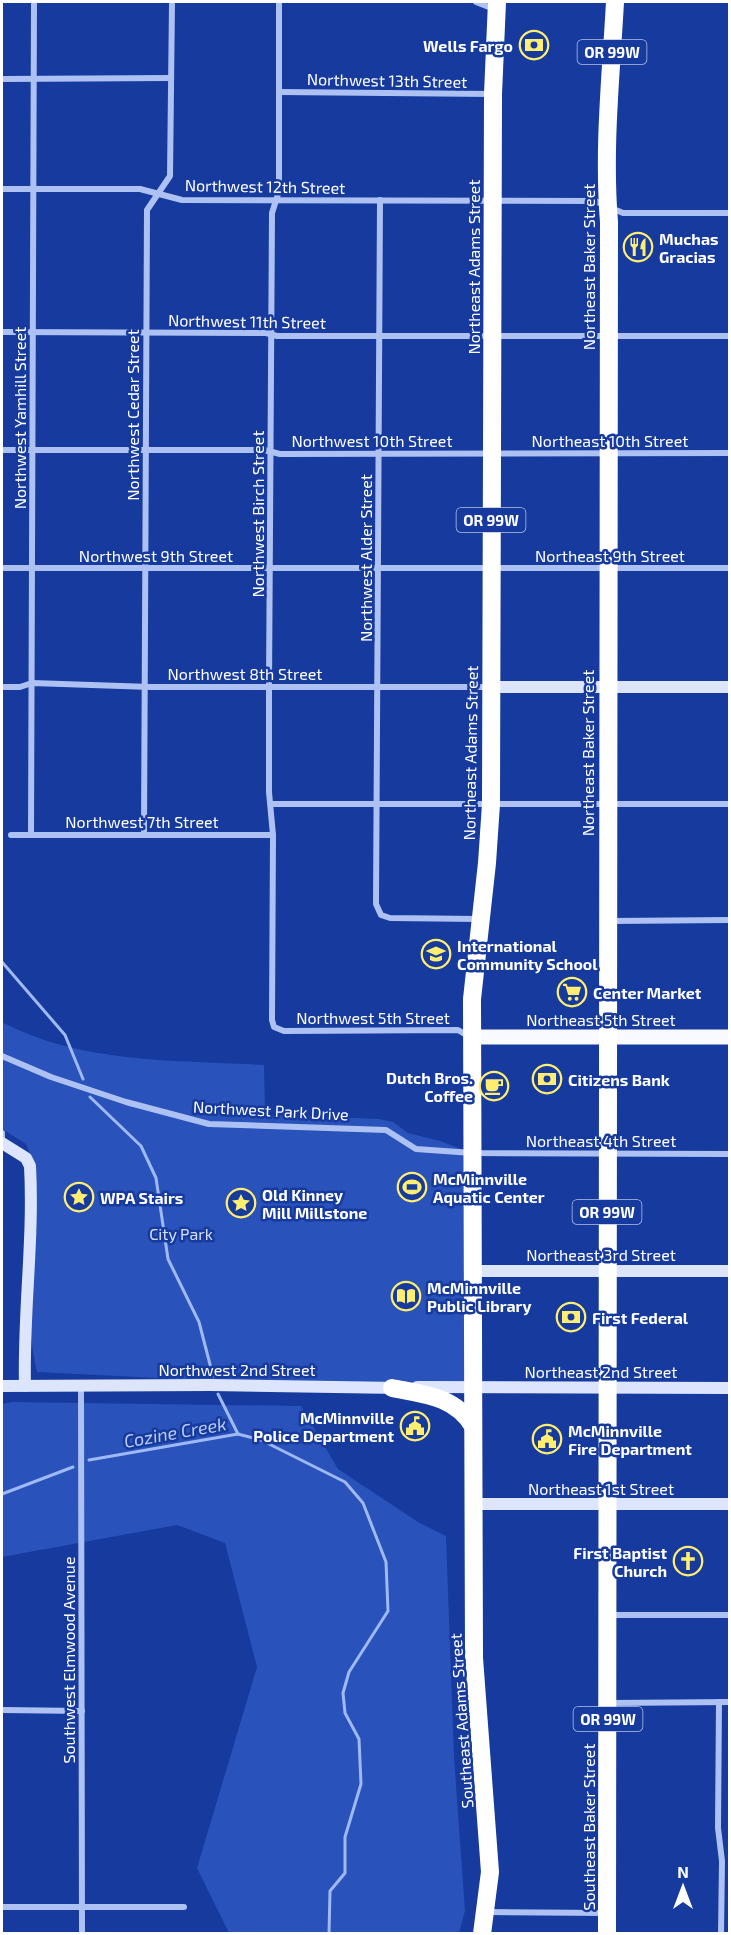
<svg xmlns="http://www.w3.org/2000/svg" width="731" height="1935" font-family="'Exo 2',sans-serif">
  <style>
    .green { fill: #2952ba }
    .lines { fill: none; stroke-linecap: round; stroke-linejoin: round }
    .stream { stroke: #9fb9f5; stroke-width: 3 }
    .street { stroke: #adc1f3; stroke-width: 6 }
    .secondary { stroke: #dce5fc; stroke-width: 12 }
    .primary { stroke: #f9faff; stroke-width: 15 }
    .highway { stroke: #fff; stroke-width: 18 }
    .labels { text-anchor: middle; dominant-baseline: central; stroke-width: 5; stroke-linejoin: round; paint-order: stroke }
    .shield { fill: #163a9d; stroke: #b9c4e2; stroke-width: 1.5 }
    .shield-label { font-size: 15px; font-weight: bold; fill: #fff }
    .poi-label { font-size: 16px; font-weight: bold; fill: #fff; stroke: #163a9d; text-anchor: start }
    .street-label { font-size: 16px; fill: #fff; stroke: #163a9d }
    .park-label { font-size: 16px; fill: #d5e0fd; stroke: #163a9d }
    .water-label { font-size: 18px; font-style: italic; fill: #baccf9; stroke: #163a9d }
  </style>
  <rect width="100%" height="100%" fill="#163a9d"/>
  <g class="green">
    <path d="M2 1022C81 1064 177 1060 264 1065L265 1114 379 1119 393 1122 408 1133 440 1141 472 1153 473 1387H334L37 1372C22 1310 32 1228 34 1163L26 1144 2 1129Z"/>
    <path d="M12 1402 301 1406 338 1469 418 1522 446 1536 454 1757 465 1911 459 1933H229L197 1868 257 1667 225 1543 177 1525 2 1557V1404Z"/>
  </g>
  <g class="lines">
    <g class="stream">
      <path d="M2 962 65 1035 83 1079"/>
      <path d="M90 1097 141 1146 156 1178 168 1259 199 1322 213 1376"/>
      <path d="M218 1394 238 1434"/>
      <path d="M89 1460 238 1434 261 1440 345 1482 363 1503 386 1562 388 1611 349 1672 343 1693 345 1713 359 1739 361 1784 345 1837V1873L330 1891 329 1934"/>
      <path d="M2 1494 73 1467"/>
    </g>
    <g class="street">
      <path d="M279 2V191L272 213 269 687V792L273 835 272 1020 274 1027 284 1031 458 1030 468 1036"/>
      <path d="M476 2 494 9"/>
      <path d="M2 79 171 78"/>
      <path d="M280 92 492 94"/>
      <path d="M2 189H140L182 200 595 201 623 213H730"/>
      <path d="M380 200 376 904 381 915 390 918 478 919"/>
      <path d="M2 332 266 333 277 336H730"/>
      <path d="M2 450H264L280 454 730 453"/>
      <path d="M2 568H730"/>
      <path d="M2 687H20L32 683 151 687H490"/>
      <path d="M271 804H730"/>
      <path d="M11 835H273"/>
      <path d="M31 835 34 2"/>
      <path d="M144 835 147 210 170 176 172 2"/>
      <path d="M610 921 730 920"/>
      <path d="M2 1056 51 1077 126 1102 209 1124 386 1130 416 1149 472 1153 730 1154"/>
      <path d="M2 1133V1139"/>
      <path d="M81 1386 82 1934"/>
      <path d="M608 1615H730"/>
      <path d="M719 1702 718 1828 722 1861 721 1934"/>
      <path d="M610 1703 730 1702"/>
      <path d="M2 1710 82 1711"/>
      <path d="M2 1907H184"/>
      <path d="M486 1912 605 1913"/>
    </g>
    <g class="secondary">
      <path d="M491 687H730"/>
      <path d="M2 1143 26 1158 30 1166C34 1240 23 1313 25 1386"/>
      <path d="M472 1271H730"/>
      <path d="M2 1386 211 1385 399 1388"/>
      <path d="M417 1387 730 1388"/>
      <path d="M473 1504H730"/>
    </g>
    <path class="primary" d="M472 1037H730"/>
    <g class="highway">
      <path d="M392 1388C423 1394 455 1396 473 1426"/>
      <path d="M482 1934 490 1872 474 1658 472 999 487 863 491 804 493 94 497 2"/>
      <path d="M607 1934 609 222C603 149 611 75 615 2"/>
    </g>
  </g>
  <defs>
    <g id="bank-ring" transform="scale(1.5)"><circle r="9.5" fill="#163a9d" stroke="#ffee6f" stroke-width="1.5"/><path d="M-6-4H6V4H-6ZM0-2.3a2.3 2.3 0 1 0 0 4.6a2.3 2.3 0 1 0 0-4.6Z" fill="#ffee6f"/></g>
    <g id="restaurant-ring" transform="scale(1.5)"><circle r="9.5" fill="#163a9d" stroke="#ffee6f" stroke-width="1.5"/><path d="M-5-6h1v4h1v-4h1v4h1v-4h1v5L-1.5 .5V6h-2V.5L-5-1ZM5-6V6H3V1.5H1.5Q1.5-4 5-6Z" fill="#ffee6f"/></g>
    <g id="school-ring" transform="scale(1.5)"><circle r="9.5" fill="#163a9d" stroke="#ffee6f" stroke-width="1.5"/><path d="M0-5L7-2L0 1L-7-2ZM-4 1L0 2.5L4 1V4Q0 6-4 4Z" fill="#ffee6f"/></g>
    <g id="supermarket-ring" transform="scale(1.5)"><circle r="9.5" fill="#163a9d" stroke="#ffee6f" stroke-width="1.5"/><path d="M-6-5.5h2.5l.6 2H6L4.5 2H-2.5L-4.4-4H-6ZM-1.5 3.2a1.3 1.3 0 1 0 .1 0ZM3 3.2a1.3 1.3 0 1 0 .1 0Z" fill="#ffee6f"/></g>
    <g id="cafe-ring" transform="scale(1.5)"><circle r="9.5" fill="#163a9d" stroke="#ffee6f" stroke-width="1.5"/><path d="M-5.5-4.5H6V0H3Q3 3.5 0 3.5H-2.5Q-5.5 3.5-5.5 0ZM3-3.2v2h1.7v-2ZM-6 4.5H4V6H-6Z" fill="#ffee6f"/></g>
    <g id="stadium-ring" transform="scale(1.5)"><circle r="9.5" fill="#163a9d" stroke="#ffee6f" stroke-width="1.5"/><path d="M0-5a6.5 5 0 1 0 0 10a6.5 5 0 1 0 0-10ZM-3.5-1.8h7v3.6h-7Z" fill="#ffee6f"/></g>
    <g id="sight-ring" transform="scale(1.5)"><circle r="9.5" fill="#163a9d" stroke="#ffee6f" stroke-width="1.5"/><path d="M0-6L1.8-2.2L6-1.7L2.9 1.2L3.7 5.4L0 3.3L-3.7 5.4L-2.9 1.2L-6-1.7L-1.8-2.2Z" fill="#ffee6f"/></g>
    <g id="library-ring" transform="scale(1.5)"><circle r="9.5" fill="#163a9d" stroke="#ffee6f" stroke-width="1.5"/><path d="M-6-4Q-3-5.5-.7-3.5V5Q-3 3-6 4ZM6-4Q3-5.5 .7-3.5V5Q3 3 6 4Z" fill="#ffee6f"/></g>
    <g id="civic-ring" transform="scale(1.5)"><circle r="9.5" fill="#163a9d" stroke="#ffee6f" stroke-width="1.5"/><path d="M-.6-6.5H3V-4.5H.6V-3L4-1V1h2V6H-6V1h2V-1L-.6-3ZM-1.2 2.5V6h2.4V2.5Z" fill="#ffee6f"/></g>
    <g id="church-ring" transform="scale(1.5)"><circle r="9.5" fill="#163a9d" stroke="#ffee6f" stroke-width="1.5"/><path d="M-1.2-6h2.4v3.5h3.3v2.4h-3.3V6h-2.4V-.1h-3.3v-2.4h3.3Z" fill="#ffee6f"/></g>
  </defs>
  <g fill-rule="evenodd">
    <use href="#bank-ring" x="534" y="45"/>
    <use href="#restaurant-ring" x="638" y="247"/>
    <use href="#school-ring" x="436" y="954"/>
    <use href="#supermarket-ring" x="572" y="992"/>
    <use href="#bank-ring" x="547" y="1079"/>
    <use href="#cafe-ring" x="494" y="1086"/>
    <use href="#stadium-ring" x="412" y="1187"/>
    <use href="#sight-ring" x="79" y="1197"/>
    <use href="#sight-ring" x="241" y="1203"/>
    <use href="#library-ring" x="406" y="1296"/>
    <use href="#bank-ring" x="571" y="1317"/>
    <use href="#civic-ring" x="415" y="1426"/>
    <use href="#civic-ring" x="547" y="1439"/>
    <use href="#church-ring" x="688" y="1561"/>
  </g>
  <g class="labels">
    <g class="shield">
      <rect x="577.5" y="40" width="69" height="24" rx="4.5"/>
      <rect x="456.5" y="508" width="69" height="24" rx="4.5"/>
      <rect x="572.5" y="1200" width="69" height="24" rx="4.5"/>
      <rect x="573.5" y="1707" width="69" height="24" rx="4.5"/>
    </g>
    <g class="shield-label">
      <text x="612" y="52">OR 99W</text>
      <text x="491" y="520">OR 99W</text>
      <text x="607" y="1212">OR 99W</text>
      <text x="608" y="1719">OR 99W</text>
    </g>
    <g class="poi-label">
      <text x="513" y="45" text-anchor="end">Wells Fargo</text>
      <text x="659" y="238">Muchas<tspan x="659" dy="18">Gracias</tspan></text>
      <text x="457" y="945">International<tspan x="457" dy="18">Community School</tspan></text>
      <text x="593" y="992">Center Market</text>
      <text x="473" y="1077" text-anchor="end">Dutch Bros.<tspan x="473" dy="18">Coffee</tspan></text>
      <text x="568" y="1079">Citizens Bank</text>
      <text x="433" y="1178">McMinnville<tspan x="433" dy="18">Aquatic Center</tspan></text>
      <text x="262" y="1194">Old Kinney<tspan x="262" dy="18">Mill Millstone</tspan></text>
      <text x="100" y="1197">WPA Stairs</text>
      <text x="427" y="1287">McMinnville<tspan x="427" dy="18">Public Library</tspan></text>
      <text x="592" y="1317">First Federal</text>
      <text x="394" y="1417" text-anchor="end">McMinnville<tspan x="394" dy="18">Police Department</tspan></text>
      <text x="568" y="1430">McMinnville<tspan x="568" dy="18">Fire Department</tspan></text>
      <text x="667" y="1552" text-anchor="end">First Baptist<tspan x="667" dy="18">Church</tspan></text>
    </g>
    <g class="street-label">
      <text transform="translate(387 80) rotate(1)">Northwest 13th Street</text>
      <text transform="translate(265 186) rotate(1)">Northwest 12th Street</text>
      <text transform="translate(473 267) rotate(-90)">Northeast Adams Street</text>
      <text transform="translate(588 267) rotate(-90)">Northeast Baker Street</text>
      <text transform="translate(247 321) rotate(1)">Northwest 11th Street</text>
      <text transform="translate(132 415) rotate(-90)">Northwest Cedar Street</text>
      <text transform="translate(19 418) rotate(-90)">Northwest Yamhill Street</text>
      <text x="372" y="440">Northwest 10th Street</text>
      <text x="610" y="440">Northeast 10th Street</text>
      <text transform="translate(257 514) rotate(-90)">Northwest Birch Street</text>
      <text x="156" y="555">Northwest 9th Street</text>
      <text x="610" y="555">Northeast 9th Street</text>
      <text transform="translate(365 558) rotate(-90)">Northwest Alder Street</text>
      <text x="245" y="673">Northwest 8th Street</text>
      <text transform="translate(470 753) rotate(-89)">Northeast Adams Street</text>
      <text transform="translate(587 753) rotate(-90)">Northeast Baker Street</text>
      <text x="142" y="821">Northwest 7th Street</text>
      <text x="373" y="1017">Northwest 5th Street</text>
      <text x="601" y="1019">Northeast 5th Street</text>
      <text transform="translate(271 1110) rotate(3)">Northwest Park Drive</text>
      <text x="601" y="1140">Northeast 4th Street</text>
      <text x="601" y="1254">Northeast 3rd Street</text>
      <text x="237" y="1369">Northwest 2nd Street</text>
      <text x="601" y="1371">Northeast 2nd Street</text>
      <text x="601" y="1488">Northeast 1st Street</text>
      <text transform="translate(68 1660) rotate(-90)">Southwest Elmwood Avenue</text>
      <text transform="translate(461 1721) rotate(-94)">Southeast Adams Street</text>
      <text transform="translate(588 1827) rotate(-90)">Southeast Baker Street</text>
    </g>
    <g class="park-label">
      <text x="181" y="1233">City Park</text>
    </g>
    <g class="water-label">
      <text transform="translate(175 1432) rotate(-10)">Cozine Creek</text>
    </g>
  </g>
  <rect width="731" height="1935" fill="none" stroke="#ffffff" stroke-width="6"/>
  <g transform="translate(683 1887)" stroke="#163a9d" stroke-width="4.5" paint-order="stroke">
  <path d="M0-4.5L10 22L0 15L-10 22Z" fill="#ffffff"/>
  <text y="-9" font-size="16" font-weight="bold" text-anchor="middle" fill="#ffffff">N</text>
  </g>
</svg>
